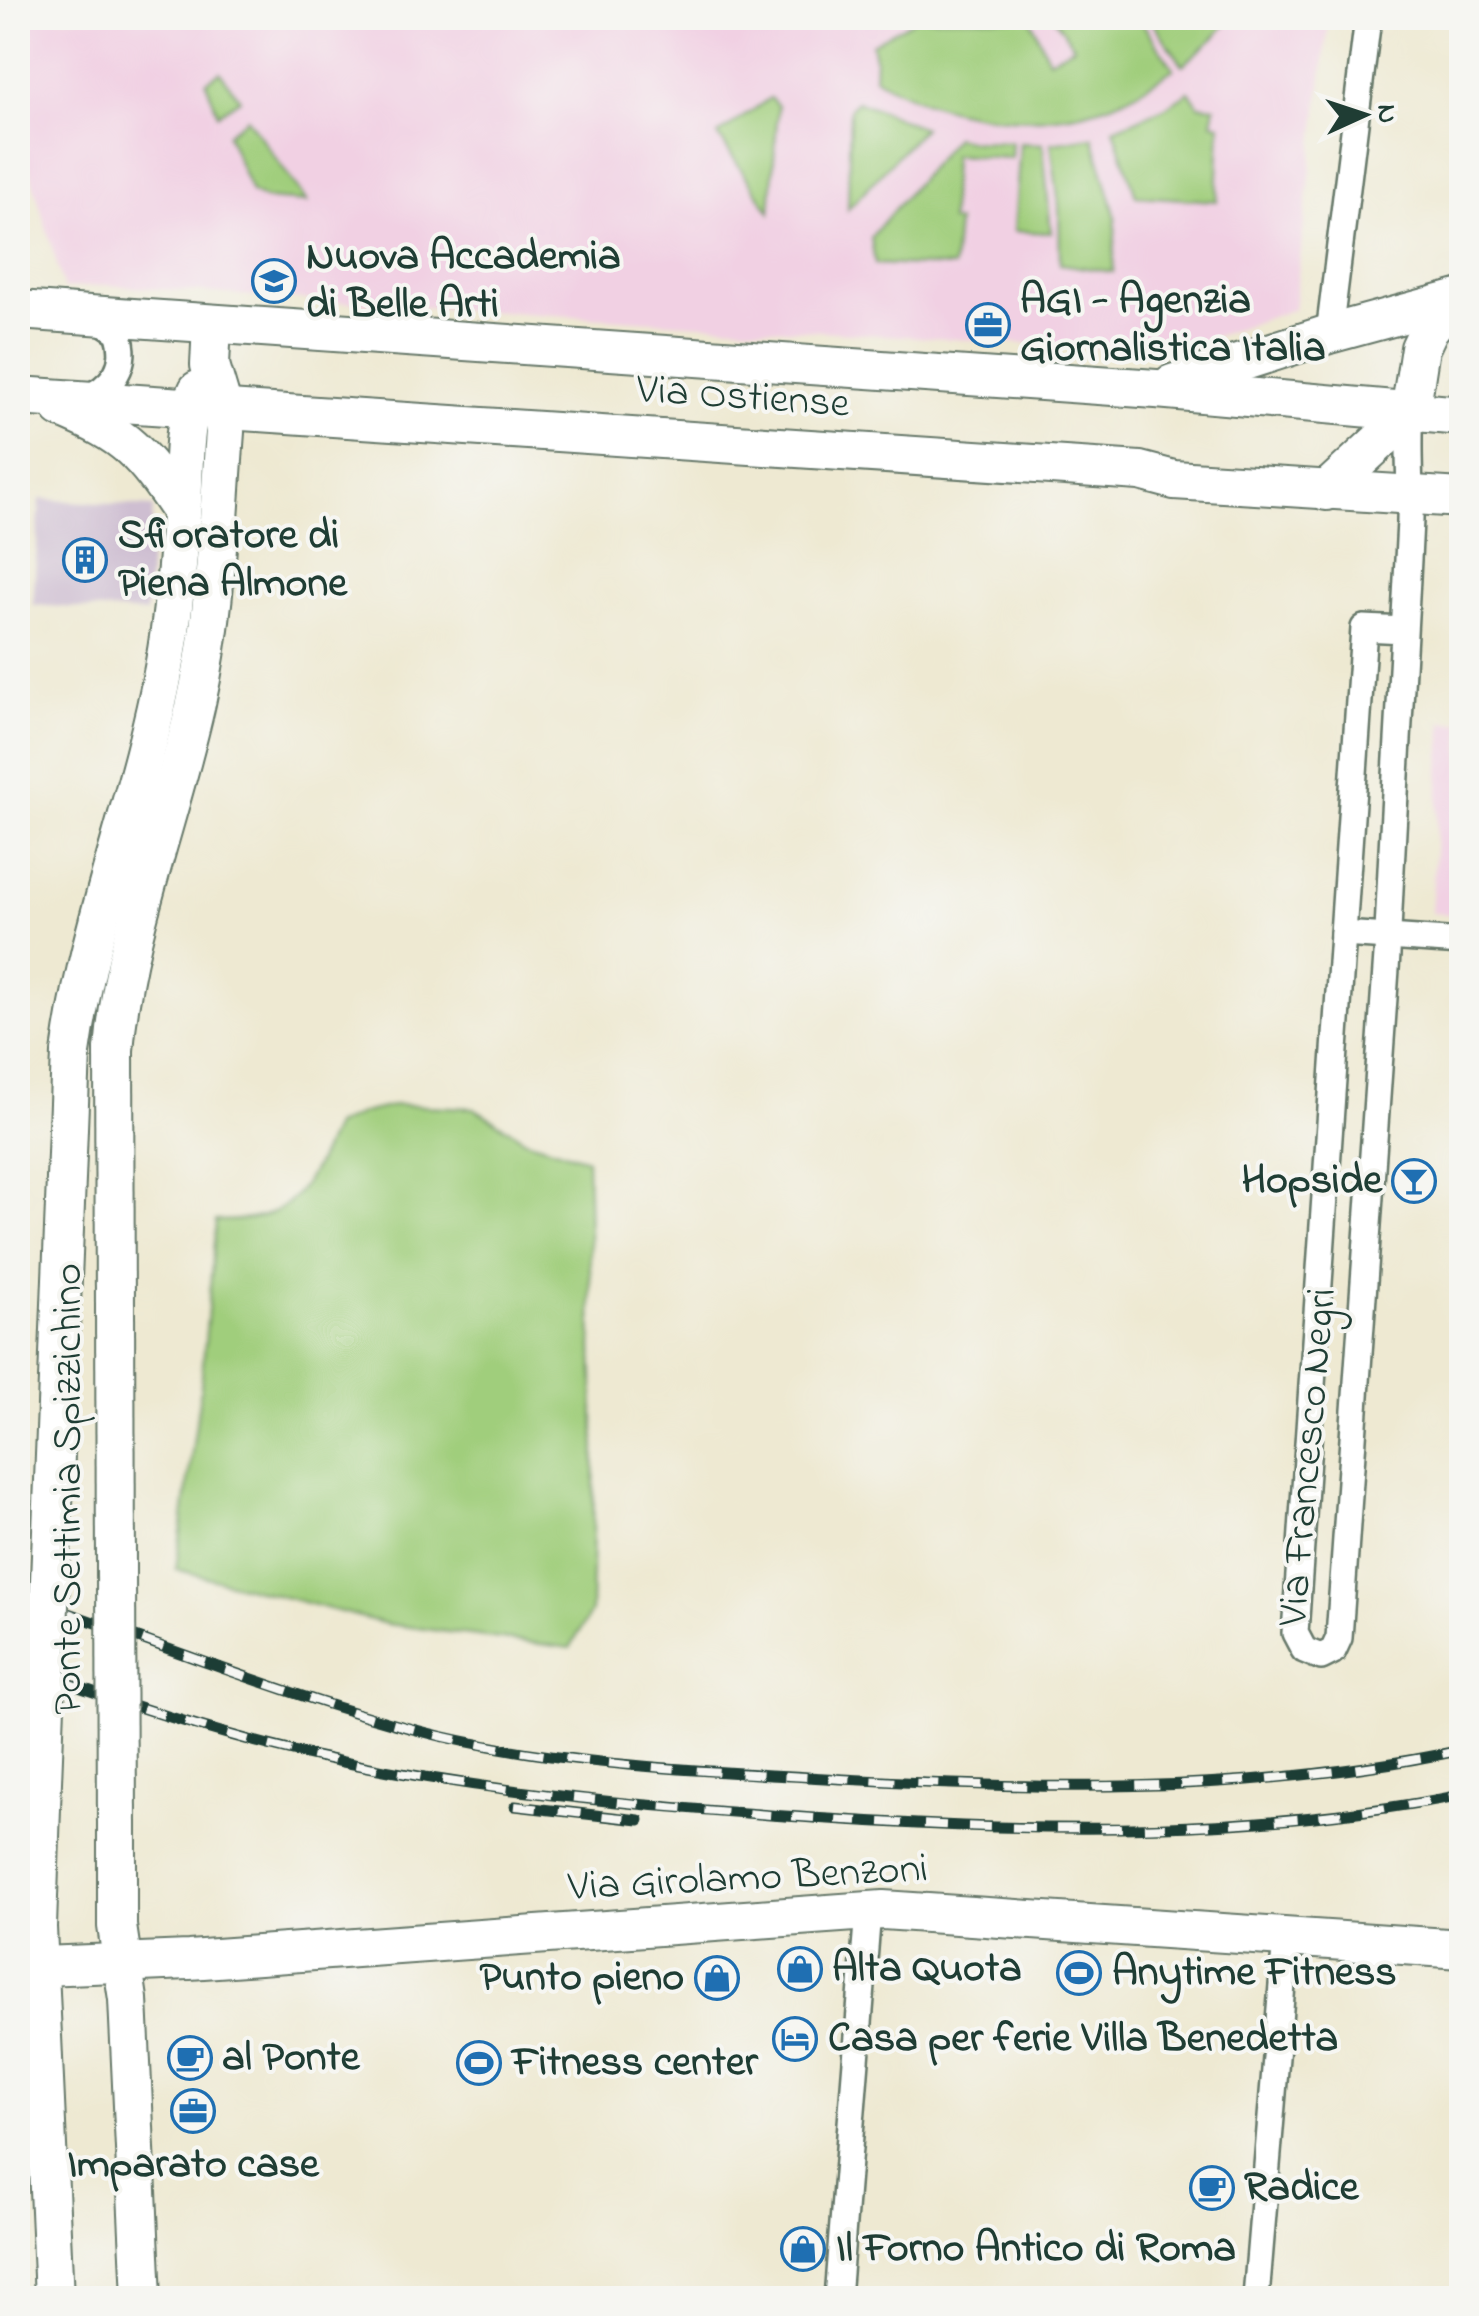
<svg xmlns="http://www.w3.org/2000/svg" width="1479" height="2316" font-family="'Indie Flower',sans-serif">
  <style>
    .built { fill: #f1d0e3 }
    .industrial { fill: #cebed1 }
    .green { fill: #a0ce7c; stroke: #608658; stroke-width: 2.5 }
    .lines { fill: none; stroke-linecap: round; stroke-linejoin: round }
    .street-casing { stroke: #67796b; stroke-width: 30 }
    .secondary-casing { stroke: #67796b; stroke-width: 42 }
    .street { stroke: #fff; stroke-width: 25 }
    .secondary { stroke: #fff; stroke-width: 38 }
    .rail-casing { stroke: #1f3d34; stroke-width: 11 }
    .rail { stroke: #f6f6f2; stroke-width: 8; stroke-dasharray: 22; stroke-linecap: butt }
    .secondary-bridge-casing { stroke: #67796b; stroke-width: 42; stroke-linecap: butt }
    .secondary-bridge { stroke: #fff; stroke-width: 38 }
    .labels { text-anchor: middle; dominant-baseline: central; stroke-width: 8; stroke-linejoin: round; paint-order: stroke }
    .poi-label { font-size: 42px; font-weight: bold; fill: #1f3d34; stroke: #f6f6f2; text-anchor: start }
    .street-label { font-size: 42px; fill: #1f3d34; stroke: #f6f6f2 }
  </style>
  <rect width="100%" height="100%" fill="#f6f6f2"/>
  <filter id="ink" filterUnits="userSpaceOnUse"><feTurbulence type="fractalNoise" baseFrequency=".01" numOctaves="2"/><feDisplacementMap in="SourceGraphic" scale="20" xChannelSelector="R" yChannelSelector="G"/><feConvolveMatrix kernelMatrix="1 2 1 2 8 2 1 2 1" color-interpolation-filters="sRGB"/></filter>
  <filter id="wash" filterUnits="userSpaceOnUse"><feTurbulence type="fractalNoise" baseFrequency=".0048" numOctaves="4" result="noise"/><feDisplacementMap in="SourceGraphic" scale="40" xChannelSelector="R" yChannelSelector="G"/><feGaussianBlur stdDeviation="2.25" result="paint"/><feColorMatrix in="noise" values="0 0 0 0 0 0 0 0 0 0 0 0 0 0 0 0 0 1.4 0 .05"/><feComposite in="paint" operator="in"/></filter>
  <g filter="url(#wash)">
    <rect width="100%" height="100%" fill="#eee9d2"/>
    <g class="built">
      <path d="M18 18H1329L1294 309 1208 339 1179 353 308 300 106 285 64 289 18 130Z"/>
      <path d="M1443 722 1461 723V915L1431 913Z"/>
    </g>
    <path class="industrial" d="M40 499 153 507 146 613 33 605Z"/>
    <g class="green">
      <path d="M917 18H1030L1049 60 1074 46 1054 18H1139L1174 69C1157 79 1139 92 1121 100 1044 133 944 120 874 77L875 58 872 44Z"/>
      <path d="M1149 18H1231L1214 38 1183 65Z"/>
      <path d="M220 72 240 99 218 114 206 82Z"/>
      <path d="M1189 92 1199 105 1215 107 1212 122 1220 124 1217 201 1136 196 1114 129 1164 108Z"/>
      <path d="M770 98 778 106 770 212 718 135Z"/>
      <path d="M857 101 923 128 848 209 850 108Z"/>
      <path d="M247 118 307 202 265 199 251 192 227 134Z"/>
      <path d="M955 137 971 141 1012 142 1011 158 953 155 950 221 957 222 953 267 875 264 871 237Z"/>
      <path d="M1093 137 1116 218 1113 272 1060 264 1059 205 1051 143Z"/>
      <path d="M1020 143 1043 144 1051 233 1014 231Z"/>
      <path d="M396 1105 474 1108 526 1140 587 1159 595 1449 591 1612 570 1648 387 1624 176 1569 201 1386 216 1221C229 1220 242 1221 255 1218 299 1211 319 1161 334 1126L362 1113Z"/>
    </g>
  </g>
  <g filter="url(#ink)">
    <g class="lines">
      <g class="street-casing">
        <g id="street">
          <path d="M1329 334 1368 18"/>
          <path d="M83 400C113 387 130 365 118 332L96 317"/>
          <path d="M1404 630 1364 628 1295 1633 1304 1650 1321 1657 1333 1651 1339 1638 1387 955C1393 810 1403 665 1410 520 1411 484 1407 449 1410 413"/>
          <path d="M1343 934 1462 942"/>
          <path d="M837 2298 868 1911"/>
          <path d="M1256 2298 1286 1937"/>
        </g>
      </g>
      <g class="secondary-casing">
        <g id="secondary">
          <path d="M18 310 1156 389 1462 416"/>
          <path d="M1172 384 1329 334 1462 298"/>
          <path d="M18 396 1140 471 1174 480 1462 498"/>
          <path d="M61 408C128 436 141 452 181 511"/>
          <path d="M1326 491 1410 413 1420 348 1429 329 1452 302"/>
          <path d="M114 1050C124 931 170 820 196 703 216 615 218 522 225 432L224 412 210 365 212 324"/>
          <path d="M71 1053C89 921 140 798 164 668 174 614 178 557 182 502 185 465 181 423 198 390"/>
          <path d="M41 1807 37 1927 54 2298"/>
          <path d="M117 1828V1926L128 1999 142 2298"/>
          <path d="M18 1967 189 1960 883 1910 1462 1949"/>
        </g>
      </g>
      <use href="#street" class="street"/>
      <use href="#secondary" class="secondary"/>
      <g class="rail-casing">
        <g id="rail">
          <path d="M18 1596C158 1642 296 1701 440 1736 561 1764 684 1770 807 1777 1027 1790 1245 1796 1462 1750"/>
          <path d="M18 1666C124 1703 232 1740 343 1762 509 1796 676 1809 845 1820 1052 1833 1257 1835 1462 1795"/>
          <path d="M515 1806 639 1820"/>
        </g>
      </g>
      <use href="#rail" class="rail"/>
      <g class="secondary-bridge-casing">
        <g id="secondary-bridge">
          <path d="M114 1050 117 1828"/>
          <path d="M41 1807 71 1053"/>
        </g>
      </g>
      <use href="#secondary-bridge" class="secondary-bridge"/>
    </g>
  </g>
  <defs>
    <g id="university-ring" transform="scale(2.25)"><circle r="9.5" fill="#f6f6f2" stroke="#1f6fb2" stroke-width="1.5"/><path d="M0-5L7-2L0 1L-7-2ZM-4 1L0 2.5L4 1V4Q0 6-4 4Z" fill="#1f6fb2"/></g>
    <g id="office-ring" transform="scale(2.25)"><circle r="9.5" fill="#f6f6f2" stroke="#1f6fb2" stroke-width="1.5"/><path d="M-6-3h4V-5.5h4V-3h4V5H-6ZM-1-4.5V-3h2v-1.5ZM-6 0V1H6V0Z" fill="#1f6fb2"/></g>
    <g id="building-ring" transform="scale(2.25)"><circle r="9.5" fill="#f6f6f2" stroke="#1f6fb2" stroke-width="1.5"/><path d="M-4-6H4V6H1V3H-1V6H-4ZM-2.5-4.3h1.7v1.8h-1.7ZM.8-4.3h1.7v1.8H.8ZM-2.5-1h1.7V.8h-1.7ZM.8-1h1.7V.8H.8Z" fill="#1f6fb2"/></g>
    <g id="bar-ring" transform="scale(2.25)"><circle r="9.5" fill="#f6f6f2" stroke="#1f6fb2" stroke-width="1.5"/><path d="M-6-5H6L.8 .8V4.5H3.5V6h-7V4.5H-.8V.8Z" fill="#1f6fb2"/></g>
    <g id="shop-ring" transform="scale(2.25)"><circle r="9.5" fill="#f6f6f2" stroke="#1f6fb2" stroke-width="1.5"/><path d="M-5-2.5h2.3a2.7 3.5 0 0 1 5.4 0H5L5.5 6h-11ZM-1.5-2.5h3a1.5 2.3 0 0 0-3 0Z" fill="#1f6fb2"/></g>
    <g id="stadium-ring" transform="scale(2.25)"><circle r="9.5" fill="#f6f6f2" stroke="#1f6fb2" stroke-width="1.5"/><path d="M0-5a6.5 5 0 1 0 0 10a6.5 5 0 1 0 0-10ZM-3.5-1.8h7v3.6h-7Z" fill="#1f6fb2"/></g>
    <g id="hotel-ring" transform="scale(2.25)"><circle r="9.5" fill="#f6f6f2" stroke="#1f6fb2" stroke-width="1.5"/><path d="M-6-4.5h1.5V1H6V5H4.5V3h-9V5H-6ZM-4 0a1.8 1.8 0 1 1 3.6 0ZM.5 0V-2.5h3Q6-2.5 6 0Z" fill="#1f6fb2"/></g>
    <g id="cafe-ring" transform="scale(2.25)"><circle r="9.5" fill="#f6f6f2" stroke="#1f6fb2" stroke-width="1.5"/><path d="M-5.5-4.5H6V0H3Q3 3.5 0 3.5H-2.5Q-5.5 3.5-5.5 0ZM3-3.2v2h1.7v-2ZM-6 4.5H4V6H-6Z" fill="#1f6fb2"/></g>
  </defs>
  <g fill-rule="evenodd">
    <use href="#university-ring" x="274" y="281"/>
    <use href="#office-ring" x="988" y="325"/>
    <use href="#building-ring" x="85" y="560"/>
    <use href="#bar-ring" x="1414" y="1181"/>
    <use href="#shop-ring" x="800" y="1969"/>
    <use href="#stadium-ring" x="1079" y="1973"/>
    <use href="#shop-ring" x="717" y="1978"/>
    <use href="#hotel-ring" x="795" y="2039"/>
    <use href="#cafe-ring" x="190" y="2058"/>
    <use href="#stadium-ring" x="479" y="2063"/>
    <use href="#office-ring" x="193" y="2111"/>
    <use href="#cafe-ring" x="1212" y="2188"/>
    <use href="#shop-ring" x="803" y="2249"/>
  </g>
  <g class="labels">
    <g class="poi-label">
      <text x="306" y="257">Nuova Accademia<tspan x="306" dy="48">di Belle Arti</tspan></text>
      <text x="1020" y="301">AGI - Agenzia<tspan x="1020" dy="48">Giornalistica Italia</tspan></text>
      <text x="118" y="536">Sfioratore di<tspan x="118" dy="48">Piena Almone</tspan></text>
      <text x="1382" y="1181" text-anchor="end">Hopside</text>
      <text x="832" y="1969">Alta Quota</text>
      <text x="1112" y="1973">Anytime Fitness</text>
      <text x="684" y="1978" text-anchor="end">Punto pieno</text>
      <text x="828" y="2039">Casa per ferie Villa Benedetta</text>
      <text x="222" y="2058">al Ponte</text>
      <text x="512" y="2063">Fitness center</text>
      <text x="193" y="2165" text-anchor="middle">Imparato case</text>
      <text x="1244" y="2188">Radice</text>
      <text x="836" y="2249">Il Forno Antico di Roma</text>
    </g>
    <g class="street-label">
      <text transform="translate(743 398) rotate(4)">Via Ostiense</text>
      <text transform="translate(1309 1457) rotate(-85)">Via Francesco Negri</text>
      <text transform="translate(69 1489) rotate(-90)">Ponte Settimia Spizzichino</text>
      <text transform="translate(748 1879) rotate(-3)">Via Girolamo Benzoni</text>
    </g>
  </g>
  <rect width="1479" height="2316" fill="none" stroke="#f6f6f2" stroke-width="60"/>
  <g transform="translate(1364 115) rotate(87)" stroke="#f6f6f2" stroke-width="8" paint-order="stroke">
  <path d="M0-8L18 38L0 25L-18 38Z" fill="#1f3d34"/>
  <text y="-15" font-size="28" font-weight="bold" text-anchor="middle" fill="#1f3d34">N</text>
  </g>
</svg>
